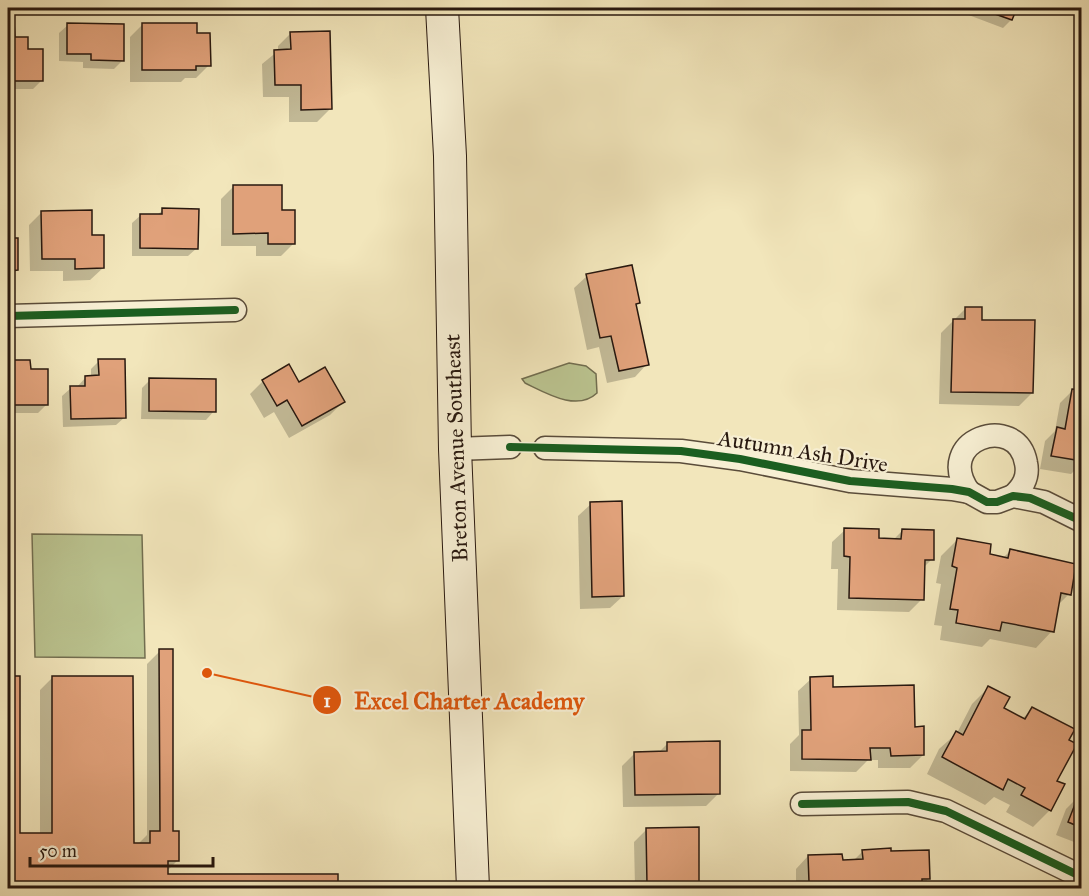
<svg xmlns="http://www.w3.org/2000/svg" width="1089" height="896" font-family="'IM FELL Great Primer',serif">
  <style>
    .green { fill: #bbc490; stroke: #726e50; stroke-width: 1.5 }
    .shadow { fill: #0003 }
    .building { fill: #e0a17a; stroke: #28180f; stroke-width: 1.5 }
    .lines { fill: none; stroke-linecap: round; stroke-linejoin: round }
    .minor-casing { stroke: #5a4c3a; stroke-width: 25 }
    .secondary-casing { stroke: #28180f; stroke-width: 34 }
    .minor { stroke: #f7efd3; stroke-width: 22 }
    .secondary { stroke: #f7efd3; stroke-width: 32 }
    .cycleway-casing { stroke: #f7efd3; stroke-width: 11 }
    .cycleway { stroke: #1b5e20; stroke-width: 8 }
    .labels { text-anchor: middle; dominant-baseline: central; stroke-width: 4.5; stroke-linejoin: round; paint-order: stroke }
    .street-label { font-size: 22px; fill: #28180f; stroke: #f7efd3 }
    .leader { fill: none; stroke: #de560c; stroke-width: 2 }
    .callout-dot { fill: #de560c; stroke: #f7efd3; stroke-width: 2 }
    .mark-label { font-size: 18px; text-anchor: middle; font-weight: bold; fill: #fff }
    .callout-label { font-size: 24px; text-anchor: middle; font-weight: bold; fill: #de560c; stroke: #f7efd3; stroke-width: 4.5; stroke-linejoin: round; paint-order: stroke }
  </style>
  <rect width="100%" height="100%" fill="#f2e6bb"/>
  <filter id="stains"><feTurbulence type="fractalNoise" baseFrequency=".00333" numOctaves="4"/><feColorMatrix values="0 0 0 0 .2 0 0 0 0 .09 0 0 0 0 .02 0 0 0 .5 -.17"/></filter>
  <radialGradient id="worn" r=".72"><stop offset=".6" stop-color="#630" stop-opacity="0"/><stop offset="1" stop-color="#630" stop-opacity=".3"/></radialGradient>
  <g class="green">
    <path d="M569 363 586 366 596 374 597 393C577 412 546 393 525 383L522 379Z"/>
    <path d="M32 534 142 535 145 658 35 657Z"/>
  </g>
  <g class="shadow">
    <path d="M959 8H1016L1011 20 1003 28 958 11Z"/>
    <path d="M8 23H13V39L27 51 42 80 33 89H8Z"/>
    <path d="M143 24 196 35 209 65 196 78H185L181 82H130V37Z"/>
    <path d="M68 25 122 61 114 69 83 68V62L59 61V33Z"/>
    <path d="M291 33 330 109 317 122H289V97H263L262 64 278 51V46Z"/>
    <path d="M234 186 281 212 294 243 281 256H256V246H221V199Z"/>
    <path d="M163 210 197 248 188 256H132V223L141 215H157Z"/>
    <path d="M42 212 91 237 103 268 90 280 63 281V271H30L29 225Z"/>
    <path d="M8 239H16L17 270 8 279Z"/>
    <path d="M587 276 639 302 635 306 647 364 635 377 607 383 599 347 587 350 574 288Z"/>
    <path d="M966 308 980 321 1032 393 1019 406 939 404 941 333Z"/>
    <path d="M99 361 125 417 116 425 63 427 62 396 71 388 77 387 86 377H91V369Z"/>
    <path d="M8 362H29V371L47 404 38 413H8Z"/>
    <path d="M289 367 299 384 343 402 330 415 289 438 274 412 264 418 250 394 263 381Z"/>
    <path d="M150 380 214 411 206 420 141 419 142 388Z"/>
    <path d="M1073 390 1082 392V468H1077L1071 474 1040 469 1045 441 1055 431 1060 403Z"/>
    <path d="M591 504 623 596 610 608 580 609 578 516Z"/>
    <path d="M845 530 877 540H893L902 531 932 559 923 568 922 599 909 612 837 610 838 569H831L832 542Z"/>
    <path d="M958 539 988 555 1003 558 1011 550 1069 594 1057 606 1052 631 1036 648 990 639 982 647 940 640 942 626 934 625 941 584 936 583 941 556Z"/>
    <path d="M1082 595V666L1075 665 1081 624 1075 623 1079 598Z"/>
    <path d="M160 651 172 833 178 860 166 872V876L337 875V888H8V677H18L19 834H40V690L53 677 132 844H138L147 835V664Z"/>
    <path d="M811 679 914 728 923 755 910 768H878V760H868L856 772 790 771V744L799 735 798 691Z"/>
    <path d="M989 687 1002 708 1022 719 1032 709 1067 740 1050 810 1033 827 1006 812 1010 805 994 797 985 805 927 774 939 749 957 733 972 704Z"/>
    <path d="M668 743 719 793 706 806 623 807 622 766 635 753H658Z"/>
    <path d="M1079 796 1082 797V845L1056 835 1066 809Z"/>
    <path d="M697 828 698 888H631L635 887 634 842 647 829Z"/>
    <path d="M863 851 929 878 921 888H796V869L808 856 853 861Z"/>
  </g>
  <g class="building">
    <path d="M978 8H1017L1012 20Z"/>
    <path d="M8 22H14L15 37H28V49H43V81H8Z"/>
    <path d="M67 23 124 24V61L91 60V54H67Z"/>
    <path d="M142 23H197V33H210L211 66H196V70H142Z"/>
    <path d="M330 31 332 109 301 110V85H275L274 50 291 49 290 32Z"/>
    <path d="M233 185H282V210H295V244H268V233L233 234Z"/>
    <path d="M162 208 199 209 198 249 140 248V214H162Z"/>
    <path d="M92 210V235H104V268L75 269V259H42L41 211Z"/>
    <path d="M8 238H18V270L8 271Z"/>
    <path d="M632 265 640 303 636 304 649 365 619 371 611 336 600 338 586 274Z"/>
    <path d="M965 307H982V320H1035L1033 393 951 392 953 319H965Z"/>
    <path d="M98 359H125L126 418 71 419 70 386H85V376L99 375Z"/>
    <path d="M8 360H30L31 369H48V405H12V395H8Z"/>
    <path d="M289 364 299 382 325 367 345 402 302 426 287 400 277 406 262 380Z"/>
    <path d="M149 378 216 379V412L149 411Z"/>
    <path d="M1072 389 1082 390V461L1051 456 1057 427 1065 429Z"/>
    <path d="M622 501 624 596 592 597 590 502Z"/>
    <path d="M844 528 879 529V538L901 539 902 529 934 530V560H925L924 600 849 598 850 557 844 556Z"/>
    <path d="M957 538 991 544 990 554 1008 558 1010 549 1076 564 1071 595 1061 593 1054 632 1002 622 1000 631 956 623 958 610 950 609 957 568 952 566Z"/>
    <path d="M159 649H173V831H179V861H168V874H338V888H8V676H20V833H52V676H133L134 843H150V831H160Z"/>
    <path d="M833 676V687L914 685 915 727 924 726V755L891 756 890 748H870L871 760 802 759V730H811L810 677Z"/>
    <path d="M988 686 1010 697 1004 708 1025 719 1032 707 1075 729 1069 740 1077 744 1057 781 1065 784 1051 811 1021 795 1025 788 1008 779 1003 790 942 757 956 731 963 735Z"/>
    <path d="M720 741V794L635 795 634 752 667 751V742Z"/>
    <path d="M1079 794 1082 795V828L1068 822Z"/>
    <path d="M699 827V888H632V886L647 885 646 828Z"/>
    <path d="M891 848V851L929 850 930 879H922V888H816V882H809L808 855 842 854 843 860 863 859 862 850Z"/>
  </g>
  <g class="lines">
    <g class="minor-casing">
      <g id="minor">
        <path d="M8 316 235 310"/>
        <path d="M545 448 681 451 740 459 850 481 952 489 969 492 987 502H997L1013 496 1044 502 1082 521"/>
        <path d="M455 449 510 447"/>
        <path d="M969 492C932 440 1017 411 1026 463 1029 477 1023 487 1013 496"/>
        <path d="M802 804 908 802 946 811 1082 877"/>
      </g>
    </g>
    <g class="secondary-casing">
      <path id="secondary" d="M442 8 450 156 455 449 473 888"/>
    </g>
    <use href="#minor" class="minor"/>
    <use href="#secondary" class="secondary"/>
    <g class="cycleway-casing">
      <g id="cycleway">
        <path d="M8 316 235 310"/>
        <path d="M510 447 681 451 740 459 850 481 952 489 969 492 987 502H997L1013 496 1030 498 1082 521"/>
        <path d="M802 804 908 802 946 811 1082 877"/>
      </g>
    </g>
    <use href="#cycleway" class="cycleway"/>
  </g>
  <g class="labels">
    <g class="street-label">
      <text transform="translate(456 448) rotate(-92)">Breton Avenue Southeast</text>
      <text transform="translate(803 451) rotate(9)">Autumn Ash Drive</text>
    </g>
  </g>
  <path class="leader" d="M207 673L327 700"/>
  <g class="callout-dot">
    <circle cx="207" cy="673" r="6"/>
    <circle cx="327" cy="700" r="15"/>
  </g>
  <g class="mark-label">
    <text x="327" y="707">1</text>
  </g>
  <g class="callout-label">
    <text x="469" y="709">Excel Charter Academy</text>
  </g>
  <rect width="1089" height="896" fill="none" stroke="#f2e6bb" stroke-width="30"/>
  <rect x="9" y="9" width="1071" height="878" fill="none" stroke="#28180f" stroke-width="3"/>
  <rect x="15" y="15" width="1059" height="866" fill="none" stroke="#28180f" stroke-width="1.5"/>
  <path d="M30 857v9h183v-9" fill="none" stroke="#28180f" stroke-width="3"/>
  <text x="39" y="857" font-size="18" fill="#28180f" stroke="#f7efd3" stroke-width="4.5" paint-order="stroke">50 m</text>
  <rect width="100%" height="100%" filter="url(#stains)"/>
  <rect width="100%" height="100%" fill="url(#worn)"/>
</svg>
